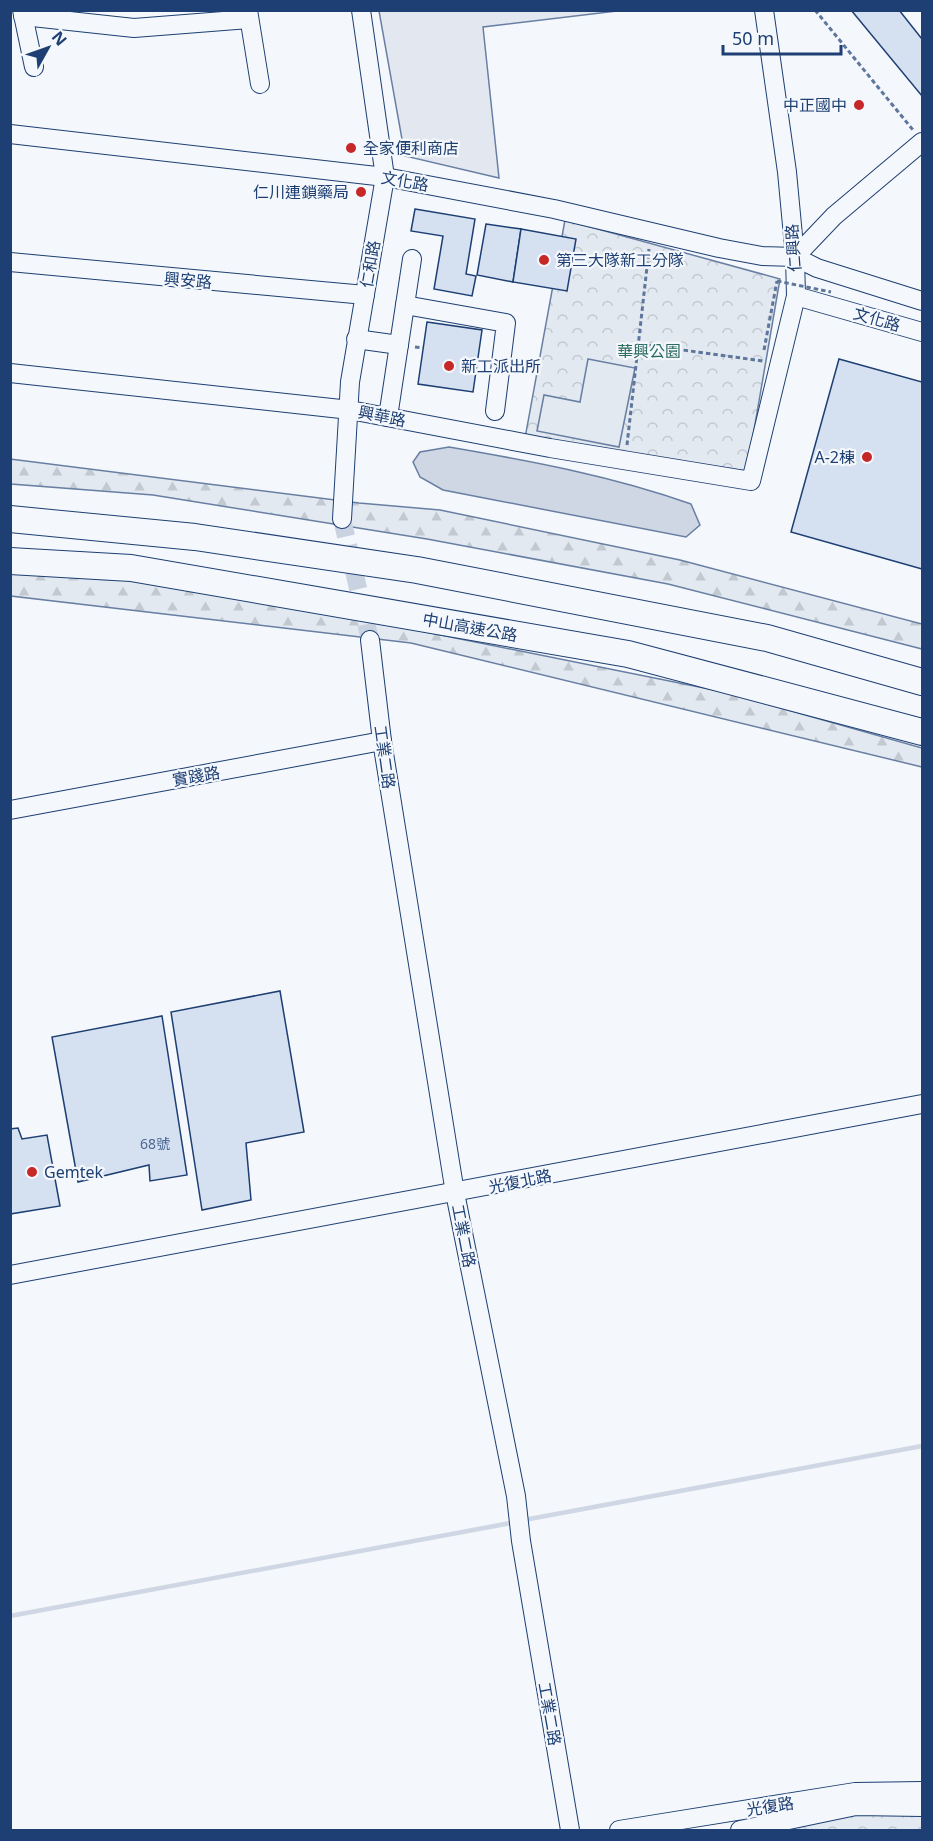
<svg xmlns="http://www.w3.org/2000/svg" width="933" height="1841" font-family="'Noto Sans','Noto Sans TC',sans-serif">
  <style>
    .forest { fill: url(#forest-firs); stroke: #687fa3; stroke-width: 1.5 }
    .park { fill: url(#park-crowns); stroke: #687fa3; stroke-width: 1.5 }
    .pitch { fill: #e3e9f0; stroke: #687fa3; stroke-width: 1.5 }
    .parking { fill: #e3e8f0; stroke: #687fa3; stroke-width: 1.5 }
    .water { fill: #cfd7e4; stroke: #687fa3; stroke-width: 1.5 }
    .lines { fill: none; stroke-linecap: round; stroke-linejoin: round }
    .stream { stroke: #cfd7e4; stroke-width: 4.5 }
    .building { fill: #d5e0f0; stroke: #1d3f73; stroke-width: 1.5 }
    .minor-tunnel { stroke: #c9d2e0; stroke-width: 18; stroke-dasharray: 18 9; stroke-linecap: butt }
    .minor-casing { stroke: #1d3f73; stroke-width: 20 }
    .highway-casing { stroke: #1d3f73; stroke-width: 28 }
    .path { stroke: #5e769c; stroke-width: 3; stroke-dasharray: 4.5 3; stroke-linecap: butt }
    .minor { stroke: #f4f7fb; stroke-width: 18 }
    .highway { stroke: #f4f7fb; stroke-width: 26 }
    .path-bridge { stroke: #5e769c; stroke-width: 3; stroke-dasharray: 4.5 3; stroke-linecap: butt }
    .poi-dot { fill: #c62828; stroke: #f4f7fb; stroke-width: 2 }
    .labels { text-anchor: middle; dominant-baseline: central; stroke-width: 4.5; stroke-linejoin: round; paint-order: stroke }
    .number-label { font-size: 14px; fill: #4b6792 }
    .poi-label { font-size: 16px; fill: #1d3f73; stroke: #f4f7fb; text-anchor: start }
    .street-label { font-size: 16px; fill: #1d3f73; stroke: #f4f7fb }
    .park-label { font-size: 16px; fill: #2c6c60; stroke: #f4f7fb }
  </style>
  <defs>
    <pattern id="forest-firs" width="22" height="20" patternUnits="userSpaceOnUse" patternTransform="scale(1.5)"><rect width="22" height="20" fill="#e3e9f0"/><path d="M5 1l3.5 6h-7zM16 11l3.5 6h-7z" fill="#c2c9d1"/></pattern>
    <pattern id="park-crowns" width="20" height="18" patternUnits="userSpaceOnUse" patternTransform="scale(1.5)"><rect width="20" height="18" fill="#e3e9f0"/><path d="M2 6a3 3 0 1 1 6 0M12 15a3 3 0 1 1 6 0" fill="none" stroke="#c2c9d1"/></pattern>
  </defs>
  <rect width="100%" height="100%" fill="#f4f7fb"/>
  <g class="forest">
    <path d="M10 459 359 503 440 510 680 560 922 624V649L668 584 427 539 153 495 11 484Z"/>
    <path d="M10 571 131 577 386 624 724 692 922 748V767L411 643 11 596Z"/>
  </g>
  <g class="park">
    <path d="M565 220 780 279 747 471 525 438Z"/>
    <path d="M856 1808 922 1810V1830H753Z"/>
  </g>
  <path class="pitch" d="M588 359 635 368 619 447 537 431 544 395 580 402Z"/>
  <path class="parking" d="M379 11V10L617 11 483 27 499 178 405 156Z"/>
  <path class="water" d="M449 447C531 461 612 476 691 504L700 525 686 537 443 490 420 477 413 462 420 452Z"/>
  <g class="lines">
    <g class="stream">
      <path d="M524 1520 922 1446"/>
      <path d="M10 1616 516 1522"/>
    </g>
  </g>
  <g class="building">
    <path d="M851 10H899L922 39V96Z"/>
    <path d="M415 209 475 219 466 274 476 276 472 296 434 289 443 236 411 231Z"/>
    <path d="M486 224 521 229 513 282 477 275Z"/>
    <path d="M521 229 576 239 567 291 513 282Z"/>
    <path d="M427 322 482 330 473 392 418 384Z"/>
    <path d="M839 359 922 382V569L791 532Z"/>
    <path d="M280 991 304 1132 246 1143 251 1200 202 1210 171 1012Z"/>
    <path d="M162 1016 187 1175 150 1181 149 1165 78 1182 52 1037Z"/>
    <path d="M18 1128 22 1139 47 1135 60 1206 10 1214V1129Z"/>
  </g>
  <g class="lines">
    <path class="minor-tunnel" d="M342 519 370 640"/>
    <g class="minor-casing">
      <g id="minor">
        <path d="M22 10 34 67"/>
        <path d="M248 10 260 84"/>
        <path d="M23 16 134 28 249 19"/>
        <path d="M10 134 385 177 554 209 719 248 762 256 795 257 817 268 922 301"/>
        <path d="M795 257 834 216 922 142"/>
        <path d="M10 262 365 295"/>
        <path d="M796 296 922 332"/>
        <path d="M405 305 506 323 495 411"/>
        <path d="M356 339 399 345"/>
        <path d="M10 373 350 410 550 448 751 481 796 296 795 257 787 172 764 10"/>
        <path d="M388 417 412 259"/>
        <path d="M342 519 350 382 385 177 361 10"/>
        <path d="M370 640 382 741 455 1193 516 1496 521 1541 570 1830"/>
        <path d="M10 810 382 741"/>
        <path d="M10 1275 922 1104"/>
        <path d="M619 1830 855 1792 922 1791"/>
        <path d="M740 1830 856 1806 922 1807"/>
      </g>
    </g>
    <g class="highway-casing">
      <g id="highway">
        <path d="M10 519 195 537 417 570 767 638 922 682"/>
        <path d="M10 561 131 568 628 654 922 732"/>
      </g>
    </g>
    <g class="path">
      <path d="M815 10 913 130"/>
      <path d="M639 344 763 361"/>
      <path d="M415 347 423 348"/>
      <path d="M764 350 777 281"/>
      <path d="M627 445 649 249"/>
    </g>
    <use href="#minor" class="minor"/>
    <use href="#highway" class="highway"/>
    <path class="path-bridge" d="M777 281 831 292"/>
  </g>
  <g class="poi-dot">
    <circle cx="859" cy="105" r="6"/>
    <circle cx="351" cy="148" r="6"/>
    <circle cx="361" cy="192" r="6"/>
    <circle cx="544" cy="260" r="6"/>
    <circle cx="449" cy="366" r="6"/>
    <circle cx="867" cy="457" r="6"/>
    <circle cx="32" cy="1172" r="6"/>
  </g>
  <g class="labels">
    <g class="number-label">
      <text x="155" y="1143">68號</text>
    </g>
    <g class="poi-label">
      <text x="847" y="105" text-anchor="end">中正國中</text>
      <text x="363" y="148">全家便利商店</text>
      <text x="349" y="192" text-anchor="end">仁川連鎖藥局</text>
      <text x="556" y="260">第三大隊新工分隊</text>
      <text x="461" y="366">新工派出所</text>
      <text x="855" y="457" text-anchor="end">A-2棟</text>
      <text x="44" y="1172">Gemtek</text>
    </g>
    <g class="street-label">
      <text transform="translate(405 181) rotate(10)">文化路</text>
      <text transform="translate(793 248) rotate(-94)">仁興路</text>
      <text transform="translate(370 264) rotate(-80)">仁和路</text>
      <text transform="translate(188 280) rotate(5)">興安路</text>
      <text transform="translate(877 319) rotate(16)">文化路</text>
      <text transform="translate(382 416) rotate(11)">興華路</text>
      <text transform="translate(470 627) rotate(10)">中山高速公路</text>
      <text transform="translate(385 757) rotate(82)">工業二路</text>
      <text transform="translate(196 776) rotate(-10)">實踐路</text>
      <text transform="translate(520 1181) rotate(-11)">光復北路</text>
      <text transform="translate(464 1236) rotate(79)">工業二路</text>
      <text transform="translate(550 1714) rotate(80)">工業二路</text>
      <text transform="translate(770 1806) rotate(-9)">光復路</text>
    </g>
    <g class="park-label">
      <text x="649" y="351">華興公園</text>
    </g>
  </g>
  <rect width="933" height="1841" fill="none" stroke="#1d3f73" stroke-width="24"/>
  <g transform="translate(48 48) rotate(50)" stroke="#f4f7fb" stroke-width="4.5" paint-order="stroke">
  <path d="M0-4.5L10 22L0 15L-10 22Z" fill="#1d3f73"/>
  <text y="-9" font-size="16" font-weight="bold" text-anchor="middle" fill="#1d3f73">N</text>
  </g>
  <path d="M723 45v9h118v-9" fill="none" stroke="#1d3f73" stroke-width="3"/>
  <text x="732" y="45" font-size="18" fill="#1d3f73" stroke="#f4f7fb" stroke-width="4.5" paint-order="stroke">50 m</text>
</svg>
